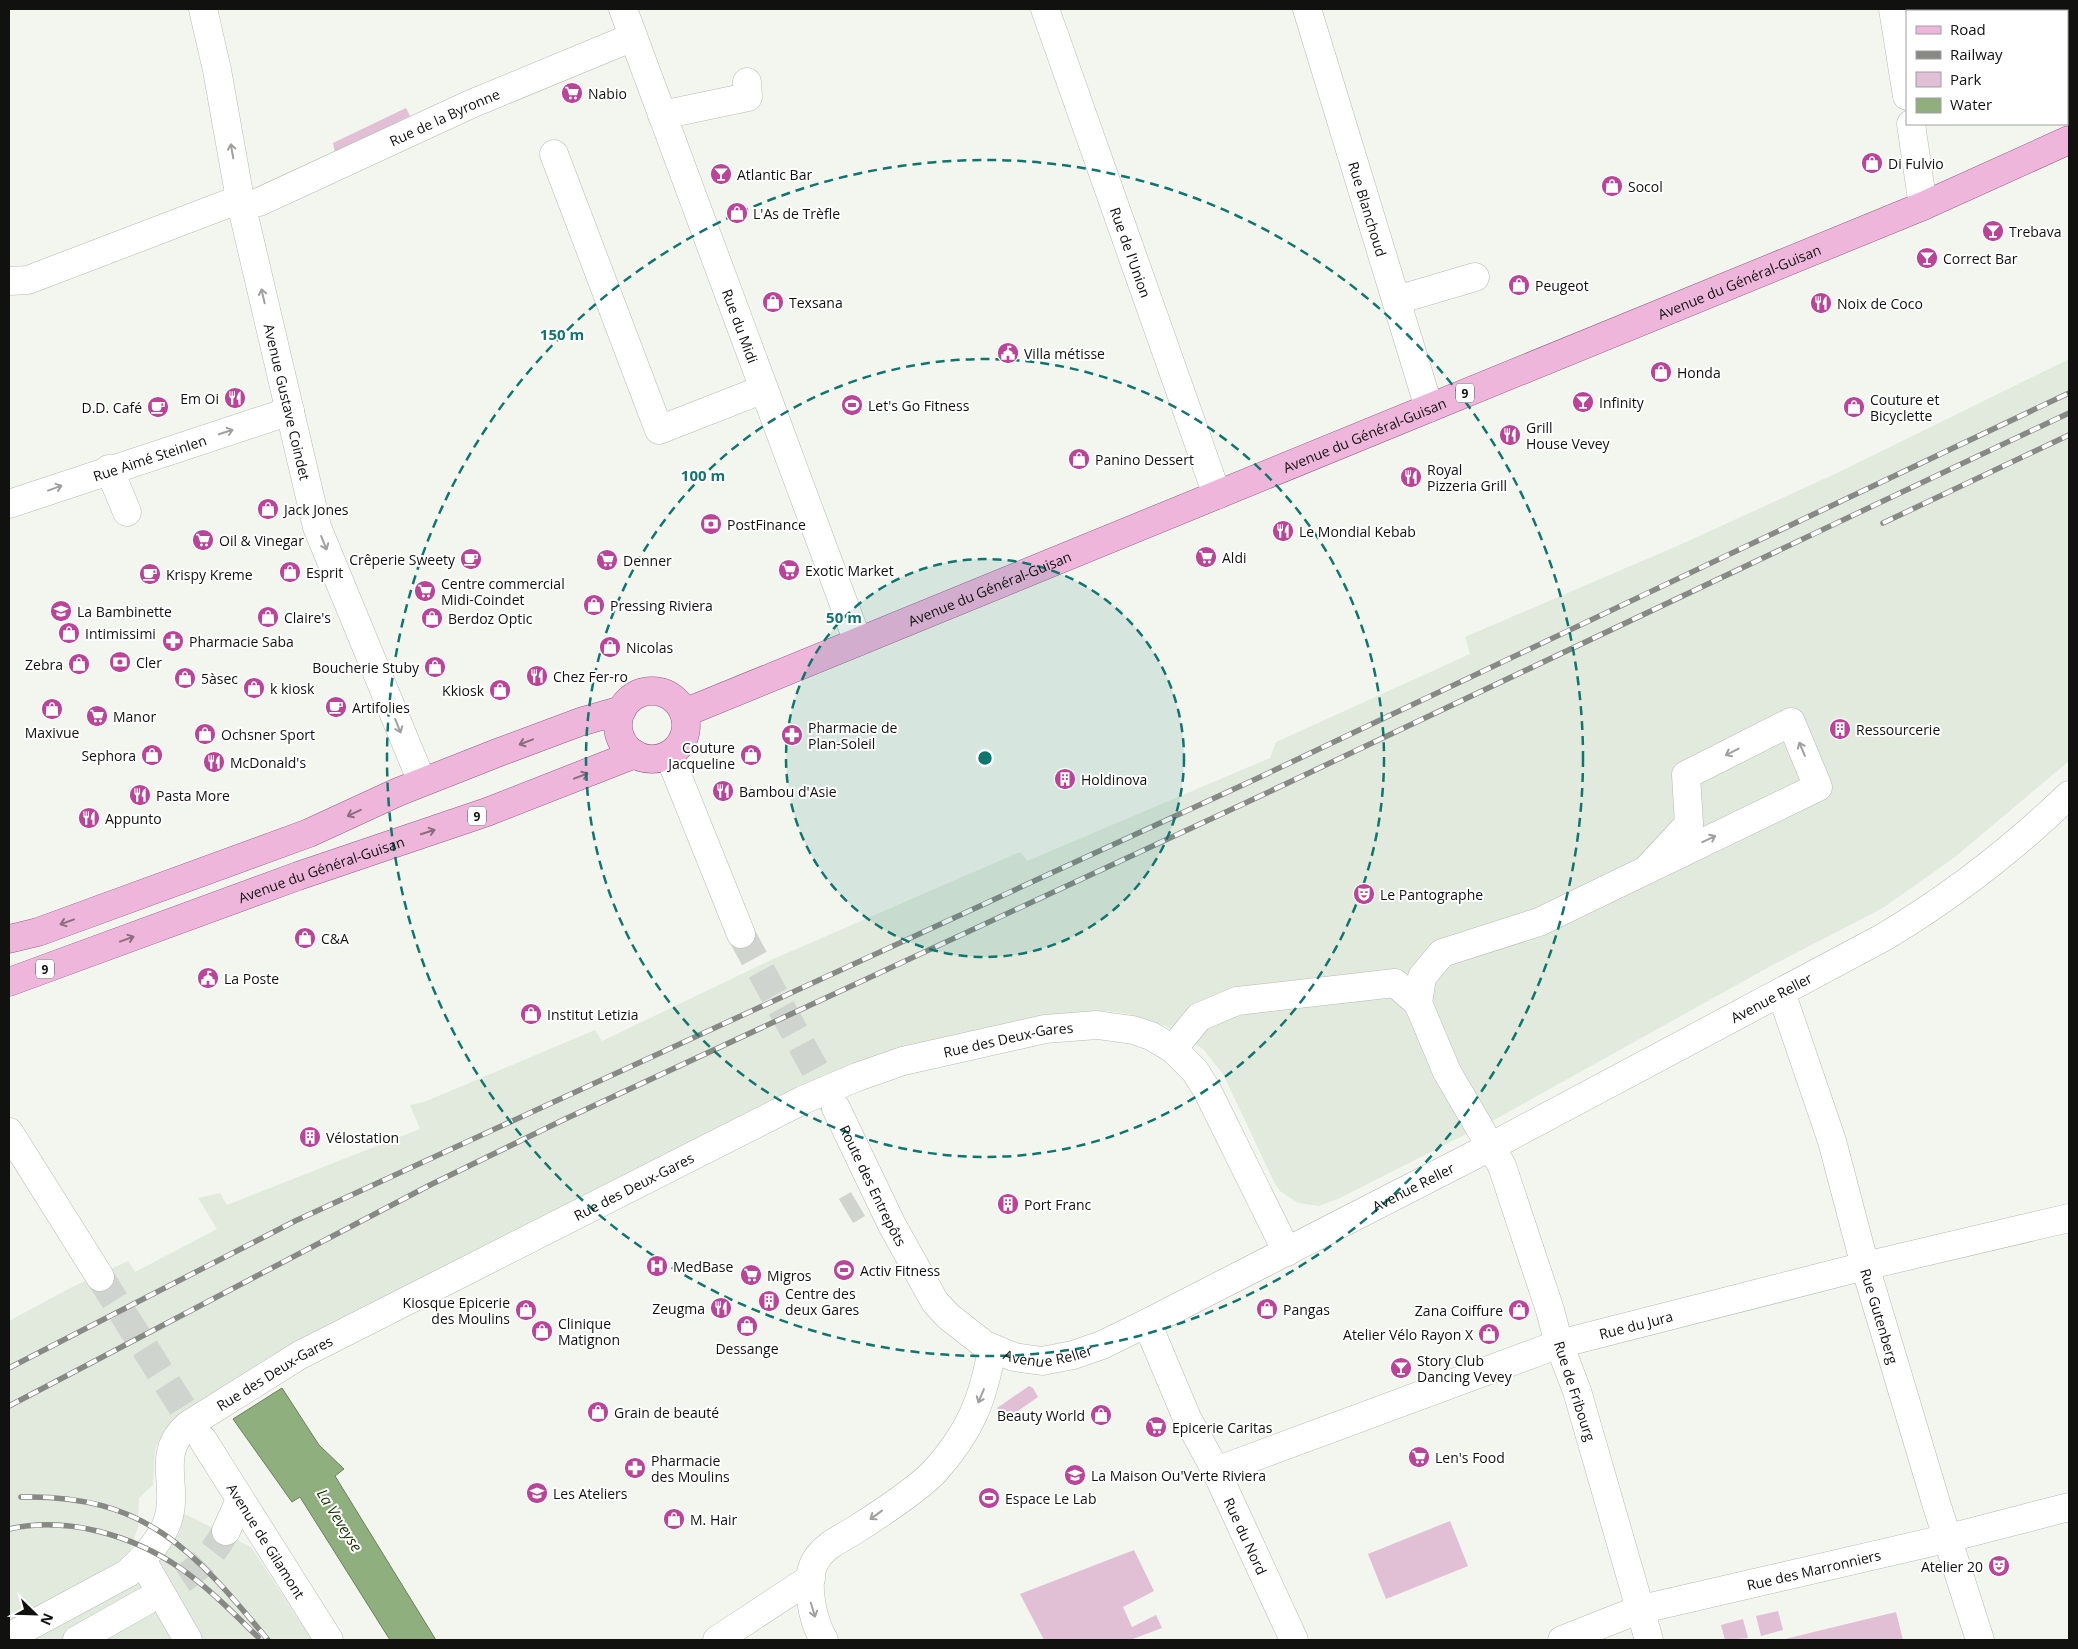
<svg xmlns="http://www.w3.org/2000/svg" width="2078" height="1649" font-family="'Open Sans',sans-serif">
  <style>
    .built { fill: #e2eadd }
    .green { fill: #e1bfd4 }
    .water { fill: #90af7e; stroke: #6a805d }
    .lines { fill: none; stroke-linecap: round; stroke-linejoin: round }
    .minor-tunnel { stroke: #d0d4ce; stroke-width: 28; stroke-dasharray: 28 14; stroke-linecap: butt }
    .minor-casing { stroke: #b6bab4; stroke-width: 29 }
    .major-casing { stroke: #995d84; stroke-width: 29 }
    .minor { stroke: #fff; stroke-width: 28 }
    .major { stroke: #eeb6db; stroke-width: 28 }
    .rail-casing { stroke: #878985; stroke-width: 5.5 }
    .rail { stroke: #fff; stroke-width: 4; stroke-dasharray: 11; stroke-linecap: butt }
    .oneway { stroke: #a0a09f }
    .oneway2 { stroke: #8b6c80 }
    .ring { fill: none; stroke: #0f766e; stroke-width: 2.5; stroke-dasharray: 9 6 }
    .labels { text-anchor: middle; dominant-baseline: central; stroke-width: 4; stroke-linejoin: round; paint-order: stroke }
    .shield { fill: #fff; stroke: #585958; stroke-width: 1 }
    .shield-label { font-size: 12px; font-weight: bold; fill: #111210 }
    .poi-label { font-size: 14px; fill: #111210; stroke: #fff; text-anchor: start }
    .street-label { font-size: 14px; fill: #111210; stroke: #fff }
    .water-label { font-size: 15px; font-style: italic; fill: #183400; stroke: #fff }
    .centre { fill: #0f766e; stroke: #fff; stroke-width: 2.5 }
    .ring-label { font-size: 15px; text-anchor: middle; font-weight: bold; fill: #0f766e; stroke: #fff; stroke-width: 4; stroke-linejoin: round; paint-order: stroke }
  </style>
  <rect width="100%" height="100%" fill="#f2f6ef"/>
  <g class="built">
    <path d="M2069 359V761L1955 857 1883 908 1769 967 1494 1120 1338 1199 1319 1206 1298 1203 1280 1191 1274 1182 1223 1074 1203 1049 1166 1026 1128 1014 1108 1011 1061 1016 973 1032 179 1417 165 1430 155 1449 153 1485 139 1498 138 1527 130 1550 123 1559 9 1622V1321L72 1287 128 1261 135 1272 217 1229 198 1198 220 1193 227 1205 420 1129 410 1105 424 1102 595 1030 602 1041 771 960 1020 852 1027 861 1270 758 1276 742 1470 654 1465 637 1684 543 1839 472Z"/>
    <path d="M171 1507 251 1547 312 1640H9L128 1573Z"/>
  </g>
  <g class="green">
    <path d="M406 108 410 116 335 153 333 143Z"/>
    <path d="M1029 1386 1033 1388 1038 1397 1005 1420 997 1408Z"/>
    <path d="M1450 1521 1468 1566 1386 1599 1368 1554Z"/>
    <path d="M1134 1550 1154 1591 1123 1607 1132 1627 1156 1615 1162 1628 1130 1640H1044L1020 1594Z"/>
    <path d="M1778 1611 1783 1630 1761 1636 1756 1616Z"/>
    <path d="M1896 1612 1903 1640H1781Z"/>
    <path d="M1743 1619 1748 1638 1725 1640 1721 1625Z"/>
  </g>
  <path class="water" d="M282 1388 319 1445 344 1469 335 1476 436 1640H390L300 1497 292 1502 233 1419Z"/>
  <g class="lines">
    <g class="minor-tunnel">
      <path d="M741 934 836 1108"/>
      <path d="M846 1211 858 1204"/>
      <path d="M100 1277 203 1440"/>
      <path d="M146 1601C183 1578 204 1571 226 1531"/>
    </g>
    <g class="minor-casing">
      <g id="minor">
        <path id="s1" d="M203 9 217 70 240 199 317 527 422 782"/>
        <path id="s2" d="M623 9 858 642"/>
        <path id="s3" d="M1045 9 1217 495"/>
        <path id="s4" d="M1307 9 1429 408"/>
        <path d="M1893 9 1907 96"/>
        <path d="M662 115 748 97 747 82"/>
        <path d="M1911 124 1923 206"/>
        <path d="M554 154 659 430 764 389"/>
        <path id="s5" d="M259 202 471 104 633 37"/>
        <path d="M9 281 28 280 240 199"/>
        <path d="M1397 300 1475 277"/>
        <path d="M109 469 127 512"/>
        <path id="s6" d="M9 504 290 411"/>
        <path d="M669 755 741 934"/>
        <path id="s7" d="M1781 992 1832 1141 1865 1266 1937 1506 1980 1640"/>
        <path d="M1173 1049 1199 1017 1237 1001 1395 983 1418 1003"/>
        <path id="s8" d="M836 1108 892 1225 935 1302 949 1317 985 1345 1014 1357 1042 1361 1073 1355 1102 1345 1147 1323 1492 1146 1884 937C1951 897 2013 849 2069 795"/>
        <path d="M9 1132 100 1277"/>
        <path id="s9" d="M1147 1323 1187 1418 1216 1471 1294 1640"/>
        <path id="s10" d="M203 1440 329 1640"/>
        <path id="s11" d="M1216 1471 1559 1344 1865 1266 2069 1218"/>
        <path d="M226 1531 240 1500"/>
        <path d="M142 1560 188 1640"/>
        <path id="s12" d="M9 1637 128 1573C144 1557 161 1541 168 1520 179 1483 155 1454 188 1425L300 1355 803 1100 857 1077 903 1061 1045 1029 1097 1025 1133 1030 1151 1036 1173 1049 1195 1071 1207 1090 1287 1252"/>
        <path d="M77 1640 146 1601"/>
        <path d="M717 1640 811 1578"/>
        <path d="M824 1640C813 1622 803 1580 816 1560 824 1546 842 1538 855 1530 877 1516 918 1489 935 1471 970 1432 983 1400 992 1349"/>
        <path id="s13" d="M1562 1640 1638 1610 1949 1538 2069 1507"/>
        <path d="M1649 1640 1577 1391 1559 1344 1550 1310 1502 1166 1447 1072 1418 1003 1422 977 1442 953 1539 922 1818 787 1791 722 1686 775 1689 824 1649 867"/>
      </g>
    </g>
    <g class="major-casing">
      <g id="major">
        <circle cx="652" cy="725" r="34"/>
        <path id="s14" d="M684 713 1923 206 2069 140"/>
        <path d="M9 939 38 932 309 833 398 792 497 753 580 722 622 710"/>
        <path id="s15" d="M9 982 298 876 487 812 635 754"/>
      </g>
    </g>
    <use href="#minor" class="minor"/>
    <use href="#major" class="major"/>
    <g class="rail-casing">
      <g id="rail">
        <path d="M1883 523 2069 435"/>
        <path d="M9 1368 295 1221 1258 778 2069 393"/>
        <path d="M9 1406 430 1185 563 1120 1256 798 2069 413"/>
        <path d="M21 1497C146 1494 195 1552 268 1640"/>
        <path d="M9 1529C67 1516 132 1535 180 1568 209 1588 233 1613 258 1637"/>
      </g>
    </g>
    <use href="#rail" class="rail"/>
  </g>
  <defs><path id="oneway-shaft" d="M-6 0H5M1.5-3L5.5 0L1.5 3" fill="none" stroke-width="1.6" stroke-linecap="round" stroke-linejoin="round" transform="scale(1.25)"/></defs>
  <g class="oneway">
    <use href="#oneway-shaft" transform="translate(232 151) rotate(-100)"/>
    <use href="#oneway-shaft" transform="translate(263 296) rotate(-103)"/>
    <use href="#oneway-shaft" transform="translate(226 432) rotate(-18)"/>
    <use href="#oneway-shaft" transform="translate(55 488) rotate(-20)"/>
    <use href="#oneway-shaft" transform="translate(324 543) rotate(68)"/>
    <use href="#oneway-shaft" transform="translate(398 726) rotate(68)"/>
    <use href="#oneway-shaft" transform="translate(1802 749) rotate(-113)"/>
    <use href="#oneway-shaft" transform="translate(1732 752) rotate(153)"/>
    <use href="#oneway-shaft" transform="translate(1709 839) rotate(-25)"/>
    <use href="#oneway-shaft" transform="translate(981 1396) rotate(113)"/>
    <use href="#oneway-shaft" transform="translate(876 1515) rotate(144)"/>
    <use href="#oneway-shaft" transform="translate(813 1610) rotate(73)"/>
  </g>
  <g class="oneway2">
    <use href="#oneway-shaft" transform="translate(526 742) rotate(159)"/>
    <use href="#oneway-shaft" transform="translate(581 776) rotate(-21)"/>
    <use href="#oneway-shaft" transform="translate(354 813) rotate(155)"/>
    <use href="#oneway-shaft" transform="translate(428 832) rotate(-18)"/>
    <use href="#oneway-shaft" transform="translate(67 922) rotate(160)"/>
    <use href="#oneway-shaft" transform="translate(127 939) rotate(-20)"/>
  </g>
  <circle cx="985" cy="758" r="199" fill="#0f766e" fill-opacity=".12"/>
  <g class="ring">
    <circle cx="985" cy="758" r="199"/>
    <circle cx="985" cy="758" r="399"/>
    <circle cx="985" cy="758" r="598"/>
  </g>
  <defs>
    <g id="supermarket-disc" transform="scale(1.125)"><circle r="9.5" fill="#b49" stroke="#fff"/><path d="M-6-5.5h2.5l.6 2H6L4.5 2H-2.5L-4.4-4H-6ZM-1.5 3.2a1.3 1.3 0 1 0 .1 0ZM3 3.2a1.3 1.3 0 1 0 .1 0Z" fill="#fff"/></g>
    <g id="shop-disc" transform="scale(1.125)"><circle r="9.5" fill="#b49" stroke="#fff"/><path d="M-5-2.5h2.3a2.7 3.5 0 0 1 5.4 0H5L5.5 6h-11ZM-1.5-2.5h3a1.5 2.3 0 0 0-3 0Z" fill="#fff"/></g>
    <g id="bar-disc" transform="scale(1.125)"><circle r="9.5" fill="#b49" stroke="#fff"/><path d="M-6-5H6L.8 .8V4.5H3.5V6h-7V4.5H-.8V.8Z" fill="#fff"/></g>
    <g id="restaurant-disc" transform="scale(1.125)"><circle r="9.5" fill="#b49" stroke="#fff"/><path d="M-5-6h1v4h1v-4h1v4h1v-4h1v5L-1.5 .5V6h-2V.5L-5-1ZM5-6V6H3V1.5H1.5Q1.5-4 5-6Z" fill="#fff"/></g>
    <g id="civic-disc" transform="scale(1.125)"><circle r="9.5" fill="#b49" stroke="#fff"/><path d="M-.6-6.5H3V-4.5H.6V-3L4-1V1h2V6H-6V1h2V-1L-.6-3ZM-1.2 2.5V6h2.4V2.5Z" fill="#fff"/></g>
    <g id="stadium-disc" transform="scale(1.125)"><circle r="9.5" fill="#b49" stroke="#fff"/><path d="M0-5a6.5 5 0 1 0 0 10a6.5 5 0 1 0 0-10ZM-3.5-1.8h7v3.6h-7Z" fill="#fff"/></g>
    <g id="cafe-disc" transform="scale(1.125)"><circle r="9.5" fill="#b49" stroke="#fff"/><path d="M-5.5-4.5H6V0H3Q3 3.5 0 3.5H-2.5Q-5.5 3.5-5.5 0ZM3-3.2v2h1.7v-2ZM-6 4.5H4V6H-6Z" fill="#fff"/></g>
    <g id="bank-disc" transform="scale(1.125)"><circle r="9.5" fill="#b49" stroke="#fff"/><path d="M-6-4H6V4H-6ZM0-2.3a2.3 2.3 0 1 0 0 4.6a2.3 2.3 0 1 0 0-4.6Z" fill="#fff"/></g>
    <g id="school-disc" transform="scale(1.125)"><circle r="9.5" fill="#b49" stroke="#fff"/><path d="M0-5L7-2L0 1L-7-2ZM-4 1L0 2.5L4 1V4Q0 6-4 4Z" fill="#fff"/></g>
    <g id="pharmacy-disc" transform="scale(1.125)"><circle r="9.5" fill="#b49" stroke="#fff"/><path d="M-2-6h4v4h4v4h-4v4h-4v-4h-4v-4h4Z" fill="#fff"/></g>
    <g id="building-disc" transform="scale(1.125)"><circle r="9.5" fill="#b49" stroke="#fff"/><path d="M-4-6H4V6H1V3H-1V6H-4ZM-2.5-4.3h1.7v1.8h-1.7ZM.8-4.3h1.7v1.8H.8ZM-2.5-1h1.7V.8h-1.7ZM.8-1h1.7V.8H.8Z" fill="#fff"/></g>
    <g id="theatre-disc" transform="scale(1.125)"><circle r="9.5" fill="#b49" stroke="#fff"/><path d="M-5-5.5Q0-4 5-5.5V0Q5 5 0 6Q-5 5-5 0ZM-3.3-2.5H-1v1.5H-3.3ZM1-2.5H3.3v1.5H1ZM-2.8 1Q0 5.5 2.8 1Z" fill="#fff"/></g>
    <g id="hospital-disc" transform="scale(1.125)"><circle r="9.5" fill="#b49" stroke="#fff"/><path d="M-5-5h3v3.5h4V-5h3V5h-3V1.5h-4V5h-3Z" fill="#fff"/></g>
  </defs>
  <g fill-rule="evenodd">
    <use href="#supermarket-disc" x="572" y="93"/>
    <use href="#shop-disc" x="1872" y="163"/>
    <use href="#bar-disc" x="721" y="174"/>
    <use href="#shop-disc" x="1612" y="186"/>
    <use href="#shop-disc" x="737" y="213"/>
    <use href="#bar-disc" x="1993" y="231"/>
    <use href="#bar-disc" x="1927" y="258"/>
    <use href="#shop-disc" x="1519" y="285"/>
    <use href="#shop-disc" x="773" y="302"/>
    <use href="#restaurant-disc" x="1821" y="303"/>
    <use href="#civic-disc" x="1008" y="353"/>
    <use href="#shop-disc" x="1661" y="372"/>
    <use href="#restaurant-disc" x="235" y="398"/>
    <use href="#bar-disc" x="1583" y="402"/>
    <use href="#stadium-disc" x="852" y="405"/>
    <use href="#cafe-disc" x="158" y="407"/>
    <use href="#shop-disc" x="1854" y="407"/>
    <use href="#restaurant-disc" x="1510" y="435"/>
    <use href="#shop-disc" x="1079" y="459"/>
    <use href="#restaurant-disc" x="1411" y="477"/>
    <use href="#shop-disc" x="268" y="509"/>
    <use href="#bank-disc" x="711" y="524"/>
    <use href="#restaurant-disc" x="1283" y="531"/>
    <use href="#supermarket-disc" x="203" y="540"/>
    <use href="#supermarket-disc" x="1206" y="557"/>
    <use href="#cafe-disc" x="471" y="559"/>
    <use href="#supermarket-disc" x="607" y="560"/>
    <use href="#supermarket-disc" x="789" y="570"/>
    <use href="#shop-disc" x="290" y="572"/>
    <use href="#cafe-disc" x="150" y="574"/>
    <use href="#supermarket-disc" x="425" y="591"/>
    <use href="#shop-disc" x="594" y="605"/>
    <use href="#school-disc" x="61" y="611"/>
    <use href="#shop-disc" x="268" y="617"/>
    <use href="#shop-disc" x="432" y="618"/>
    <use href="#shop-disc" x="69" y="633"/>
    <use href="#pharmacy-disc" x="173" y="641"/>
    <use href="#shop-disc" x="610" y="647"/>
    <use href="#bank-disc" x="120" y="662"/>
    <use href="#shop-disc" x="79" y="664"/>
    <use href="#shop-disc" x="435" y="667"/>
    <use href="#restaurant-disc" x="537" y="676"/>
    <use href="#shop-disc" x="185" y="678"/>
    <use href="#shop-disc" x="254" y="688"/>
    <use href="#shop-disc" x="500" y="690"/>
    <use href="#cafe-disc" x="336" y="707"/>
    <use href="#shop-disc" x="52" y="709"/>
    <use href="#supermarket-disc" x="97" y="716"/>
    <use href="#building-disc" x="1840" y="729"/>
    <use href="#shop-disc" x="205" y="734"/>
    <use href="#pharmacy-disc" x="792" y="735"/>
    <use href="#shop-disc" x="152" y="755"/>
    <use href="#shop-disc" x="751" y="755"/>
    <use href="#restaurant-disc" x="214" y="762"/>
    <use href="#building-disc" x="1065" y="779"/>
    <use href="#restaurant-disc" x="723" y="791"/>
    <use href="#restaurant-disc" x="140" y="795"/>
    <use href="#restaurant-disc" x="89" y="818"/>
    <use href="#theatre-disc" x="1364" y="894"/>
    <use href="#shop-disc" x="305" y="938"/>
    <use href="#civic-disc" x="208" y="978"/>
    <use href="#shop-disc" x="531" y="1014"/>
    <use href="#building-disc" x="310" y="1137"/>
    <use href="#building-disc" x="1008" y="1204"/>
    <use href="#hospital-disc" x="657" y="1266"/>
    <use href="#stadium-disc" x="844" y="1270"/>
    <use href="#supermarket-disc" x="751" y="1275"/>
    <use href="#building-disc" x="769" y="1301"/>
    <use href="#restaurant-disc" x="721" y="1308"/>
    <use href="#shop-disc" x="1267" y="1309"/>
    <use href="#shop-disc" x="526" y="1310"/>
    <use href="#shop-disc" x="1519" y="1310"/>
    <use href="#shop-disc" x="747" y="1326"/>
    <use href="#shop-disc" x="542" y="1331"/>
    <use href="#shop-disc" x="1489" y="1334"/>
    <use href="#bar-disc" x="1401" y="1368"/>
    <use href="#shop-disc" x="598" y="1412"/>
    <use href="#shop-disc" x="1101" y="1415"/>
    <use href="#supermarket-disc" x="1156" y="1427"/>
    <use href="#supermarket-disc" x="1419" y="1457"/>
    <use href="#pharmacy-disc" x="635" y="1468"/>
    <use href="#school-disc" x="1075" y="1475"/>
    <use href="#school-disc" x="537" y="1493"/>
    <use href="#stadium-disc" x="989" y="1498"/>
    <use href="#shop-disc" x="674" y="1519"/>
    <use href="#theatre-disc" x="1999" y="1566"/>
  </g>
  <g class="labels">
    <g class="shield">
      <rect x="1456" y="383.5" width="18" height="19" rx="4"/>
      <rect x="468" y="806.5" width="18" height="19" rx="4"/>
      <rect x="36" y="959.5" width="18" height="19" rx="4"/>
    </g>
    <g class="shield-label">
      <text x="1465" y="393">9</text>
      <text x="477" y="816">9</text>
      <text x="45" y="969">9</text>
    </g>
    <g class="poi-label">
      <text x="588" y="93">Nabio</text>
      <text x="1888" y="163">Di Fulvio</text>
      <text x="737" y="174">Atlantic Bar</text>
      <text x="1628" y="186">Socol</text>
      <text x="753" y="213">L'As de Trèfle</text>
      <text x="2009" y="231">Trebava</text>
      <text x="1943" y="258">Correct Bar</text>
      <text x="1535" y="285">Peugeot</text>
      <text x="789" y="302">Texsana</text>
      <text x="1837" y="303">Noix de Coco</text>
      <text x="1024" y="353">Villa métisse</text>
      <text x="1677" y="372">Honda</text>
      <text x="219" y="398" text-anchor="end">Em Oi</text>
      <text x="1870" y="399">Couture et<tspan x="1870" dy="16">Bicyclette</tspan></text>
      <text x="1599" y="402">Infinity</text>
      <text x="868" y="405">Let's Go Fitness</text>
      <text x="142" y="407" text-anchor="end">D.D. Café</text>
      <text x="1526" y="427">Grill<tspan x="1526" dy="16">House Vevey</tspan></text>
      <text x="1095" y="459">Panino Dessert</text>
      <text x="1427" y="469">Royal<tspan x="1427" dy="16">Pizzeria Grill</tspan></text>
      <text x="284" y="509">Jack Jones</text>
      <text x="727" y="524">PostFinance</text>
      <text x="1299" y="531">Le Mondial Kebab</text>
      <text x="219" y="540">Oil &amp; Vinegar</text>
      <text x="1222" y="557">Aldi</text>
      <text x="455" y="559" text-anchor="end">Crêperie Sweety</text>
      <text x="623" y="560">Denner</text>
      <text x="805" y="570">Exotic Market</text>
      <text x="306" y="572">Esprit</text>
      <text x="166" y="574">Krispy Kreme</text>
      <text x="441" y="583">Centre commercial<tspan x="441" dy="16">Midi-Coindet</tspan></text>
      <text x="610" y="605">Pressing Riviera</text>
      <text x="77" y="611">La Bambinette</text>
      <text x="284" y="617">Claire's</text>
      <text x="448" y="618">Berdoz Optic</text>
      <text x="85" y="633">Intimissimi</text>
      <text x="189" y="641">Pharmacie Saba</text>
      <text x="626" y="647">Nicolas</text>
      <text x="136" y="662">Cler</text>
      <text x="63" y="664" text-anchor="end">Zebra</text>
      <text x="419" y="667" text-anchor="end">Boucherie Stuby</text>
      <text x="553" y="676">Chez Fer-ro</text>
      <text x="201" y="678">5àsec</text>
      <text x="270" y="688">k kiosk</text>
      <text x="484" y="690" text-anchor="end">Kkiosk</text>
      <text x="352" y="707">Artifolies</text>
      <text x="113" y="716">Manor</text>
      <text x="808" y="727">Pharmacie de<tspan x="808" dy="16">Plan-Soleil</tspan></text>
      <text x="1856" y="729">Ressourcerie</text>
      <text x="52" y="732" text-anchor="middle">Maxivue</text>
      <text x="221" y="734">Ochsner Sport</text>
      <text x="735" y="747" text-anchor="end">Couture<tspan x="735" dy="16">Jacqueline</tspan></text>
      <text x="136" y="755" text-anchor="end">Sephora</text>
      <text x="230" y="762">McDonald's</text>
      <text x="1081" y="779">Holdinova</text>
      <text x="739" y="791">Bambou d'Asie</text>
      <text x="156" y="795">Pasta More</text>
      <text x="105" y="818">Appunto</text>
      <text x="1380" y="894">Le Pantographe</text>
      <text x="321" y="938">C&amp;A</text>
      <text x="224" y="978">La Poste</text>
      <text x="547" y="1014">Institut Letizia</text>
      <text x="326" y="1137">Vélostation</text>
      <text x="1024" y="1204">Port Franc</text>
      <text x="673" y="1266">MedBase</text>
      <text x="860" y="1270">Activ Fitness</text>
      <text x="767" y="1275">Migros</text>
      <text x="785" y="1293">Centre des<tspan x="785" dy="16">deux Gares</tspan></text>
      <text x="510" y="1302" text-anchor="end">Kiosque Epicerie<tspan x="510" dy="16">des Moulins</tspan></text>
      <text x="705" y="1308" text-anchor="end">Zeugma</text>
      <text x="1283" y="1309">Pangas</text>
      <text x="1503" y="1310" text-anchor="end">Zana Coiffure</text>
      <text x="558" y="1323">Clinique<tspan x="558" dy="16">Matignon</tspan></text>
      <text x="1473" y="1334" text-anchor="end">Atelier Vélo Rayon X</text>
      <text x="747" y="1348" text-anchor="middle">Dessange</text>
      <text x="1417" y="1360">Story Club<tspan x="1417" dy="16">Dancing Vevey</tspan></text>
      <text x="614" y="1412">Grain de beauté</text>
      <text x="1085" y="1415" text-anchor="end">Beauty World</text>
      <text x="1172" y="1427">Epicerie Caritas</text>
      <text x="1435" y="1457">Len's Food</text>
      <text x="651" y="1460">Pharmacie<tspan x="651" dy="16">des Moulins</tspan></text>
      <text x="1091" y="1475">La Maison Ou'Verte Riviera</text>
      <text x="553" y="1493">Les Ateliers</text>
      <text x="1005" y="1498">Espace Le Lab</text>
      <text x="690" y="1519">M. Hair</text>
      <text x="1983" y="1566" text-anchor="end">Atelier 20</text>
    </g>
    <g class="street-label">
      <text stroke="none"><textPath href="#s5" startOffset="204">Rue de la Byronne</textPath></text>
      <text stroke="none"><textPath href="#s4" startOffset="209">Rue Blanchoud</textPath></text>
      <text stroke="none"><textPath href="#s3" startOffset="258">Rue de l'Union</textPath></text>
      <text stroke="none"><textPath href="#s14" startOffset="1140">Avenue du Général-Guisan</textPath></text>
      <text stroke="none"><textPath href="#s2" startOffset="338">Rue du Midi</textPath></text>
      <text stroke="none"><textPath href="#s1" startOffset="402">Avenue Gustave Coindet</textPath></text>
      <text stroke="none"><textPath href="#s14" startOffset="735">Avenue du Général-Guisan</textPath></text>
      <text stroke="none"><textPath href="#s6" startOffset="148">Rue Aimé Steinlen</textPath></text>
      <text stroke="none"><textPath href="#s14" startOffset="330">Avenue du Général-Guisan</textPath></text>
      <text stroke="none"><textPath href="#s15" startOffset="332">Avenue du Général-Guisan</textPath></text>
      <text stroke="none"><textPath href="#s8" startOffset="1160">Avenue Reller</textPath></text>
      <text stroke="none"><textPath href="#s12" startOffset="1214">Rue des Deux-Gares</textPath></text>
      <text stroke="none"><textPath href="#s8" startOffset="86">Route des Entrepôts</textPath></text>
      <text stroke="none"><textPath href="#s8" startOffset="755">Avenue Reller</textPath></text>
      <text stroke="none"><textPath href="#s12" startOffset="809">Rue des Deux-Gares</textPath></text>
      <text stroke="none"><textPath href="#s7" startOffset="339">Rue Gutenberg</textPath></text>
      <text stroke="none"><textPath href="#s11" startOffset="445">Rue du Jura</textPath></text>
      <text stroke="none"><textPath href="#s8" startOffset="350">Avenue Reller</textPath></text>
      <text stroke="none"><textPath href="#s12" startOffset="404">Rue des Deux-Gares</textPath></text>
      <text transform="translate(1575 1391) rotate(72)">Rue de Fribourg</text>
      <text stroke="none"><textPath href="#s9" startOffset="235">Rue du Nord</textPath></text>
      <text stroke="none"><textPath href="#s10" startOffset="119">Avenue de Gilamont</textPath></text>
      <text stroke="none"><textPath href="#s13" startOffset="262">Rue des Marronniers</textPath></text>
    </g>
    <g class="water-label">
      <text transform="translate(340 1520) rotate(58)">La Veveyse</text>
    </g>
  </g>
  <circle cx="985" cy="758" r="8" class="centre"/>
  <g class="ring-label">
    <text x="562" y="340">150 m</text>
    <text x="703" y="481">100 m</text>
    <text x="844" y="623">50 m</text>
  </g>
  <rect width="2078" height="1649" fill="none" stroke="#111210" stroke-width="20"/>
  <rect x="1906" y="10" width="162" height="115" fill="#ffffff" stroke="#a0a09f"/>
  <rect x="1916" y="26" width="25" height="8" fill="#eeb6db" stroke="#a0a09f"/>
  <text x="1950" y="35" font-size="15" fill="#111210">Road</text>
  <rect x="1916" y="51" width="25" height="8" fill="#878985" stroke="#a0a09f"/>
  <text x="1950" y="60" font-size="15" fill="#111210">Railway</text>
  <rect x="1916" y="72" width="25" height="15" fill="#e1bfd4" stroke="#a0a09f"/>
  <text x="1950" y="85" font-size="15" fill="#111210">Park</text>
  <rect x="1916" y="98" width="25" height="15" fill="#90af7e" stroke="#a0a09f"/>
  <text x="1950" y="110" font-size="15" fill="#111210">Water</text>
  <g transform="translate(35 1614) rotate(113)" stroke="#ffffff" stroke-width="4" paint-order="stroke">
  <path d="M0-4L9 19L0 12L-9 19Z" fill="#111210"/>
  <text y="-8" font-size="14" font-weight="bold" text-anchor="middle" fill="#111210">N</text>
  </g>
</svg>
